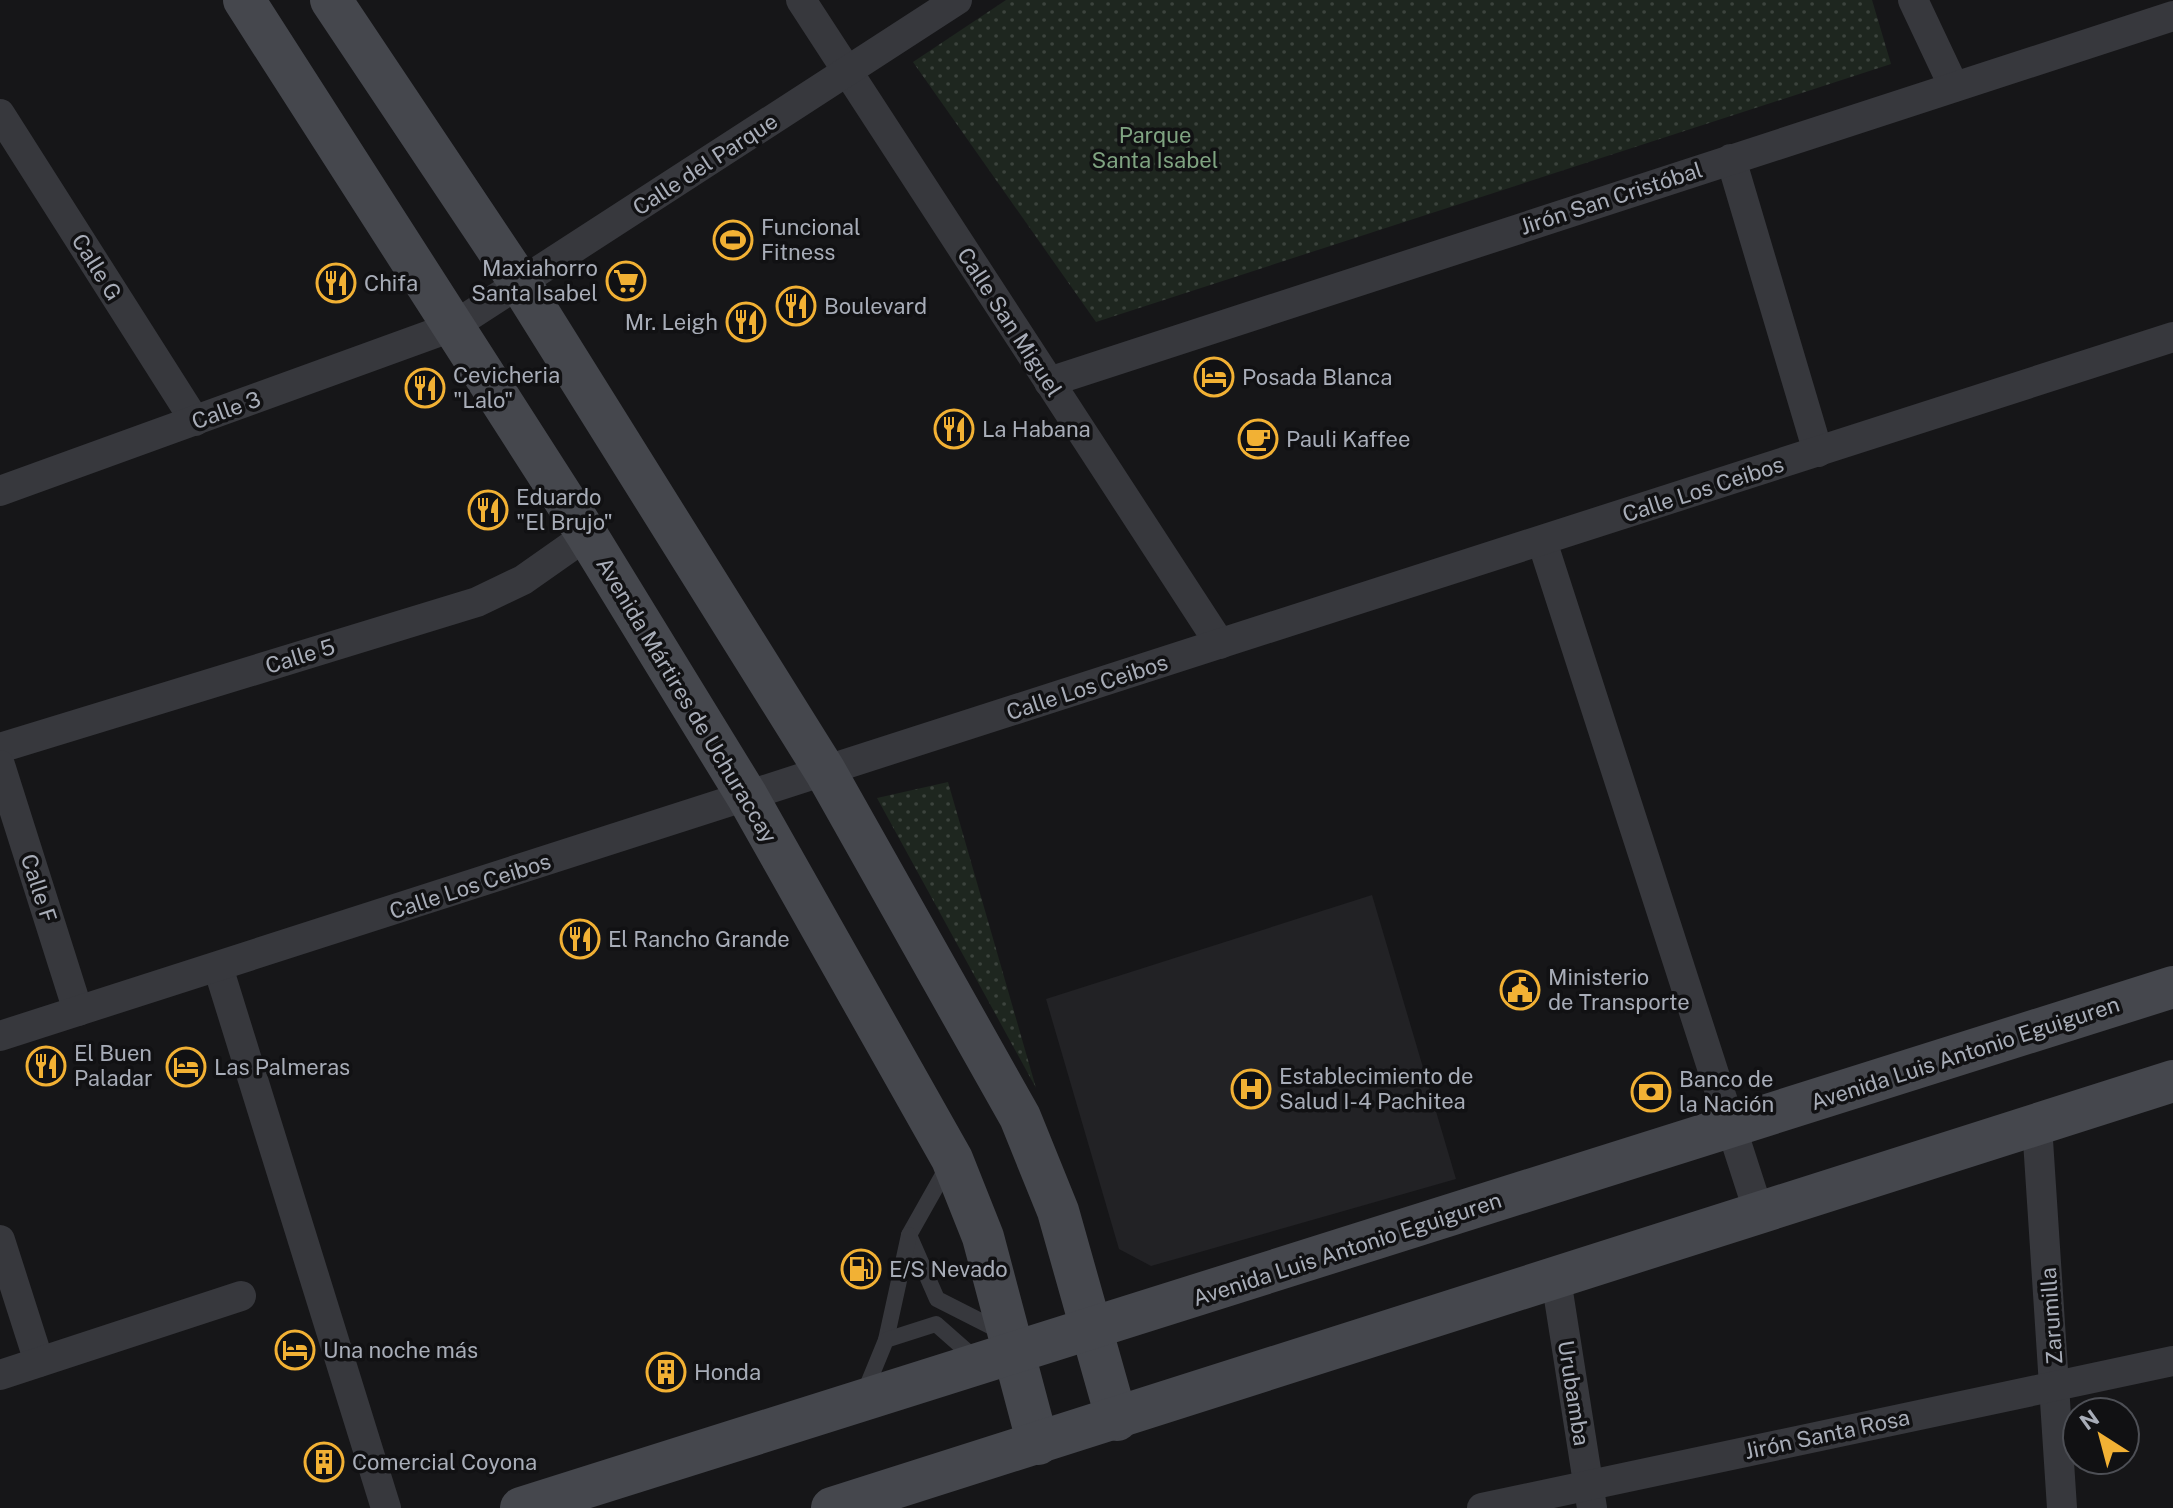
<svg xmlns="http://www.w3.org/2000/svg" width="2173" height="1508" font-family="'Public Sans',sans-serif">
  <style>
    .built { fill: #222225 }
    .park { fill: url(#park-dots) }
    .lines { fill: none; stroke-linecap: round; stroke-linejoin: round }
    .lane { stroke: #37383d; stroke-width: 16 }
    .street { stroke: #37383d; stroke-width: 30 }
    .secondary { stroke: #45474d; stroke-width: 42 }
    .labels { text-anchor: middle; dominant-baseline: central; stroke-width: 7; stroke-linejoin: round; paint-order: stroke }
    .park-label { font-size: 22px; fill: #7fa381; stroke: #111113 }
    .street-label { font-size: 22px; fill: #a8adb8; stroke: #111113 }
    .poi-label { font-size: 22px; fill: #a8adb8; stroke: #111113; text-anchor: start }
  </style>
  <defs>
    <pattern id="park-dots" width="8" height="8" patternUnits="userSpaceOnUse" patternTransform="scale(2)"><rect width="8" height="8" fill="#1e261f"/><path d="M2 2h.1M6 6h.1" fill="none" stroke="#3c433d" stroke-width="1.8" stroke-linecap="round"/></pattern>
  </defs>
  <rect width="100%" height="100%" fill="#161618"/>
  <path class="built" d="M1372 895 1456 1179 1151 1266 1119 1249 1046 999Z"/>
  <g class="park">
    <path d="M1006 0H1872L1891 64 1096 322 913 62Z"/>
    <path d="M948 782 1036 1088 877 798Z"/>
  </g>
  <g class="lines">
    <g class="lane">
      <path d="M949 1164 909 1235 937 1299 1002 1332"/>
      <path d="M886 1340 909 1235"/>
      <path d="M863 1396 886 1340 936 1324 978 1361"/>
    </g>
    <g class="street">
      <path d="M801 0 1220 644"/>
      <path d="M1913 0 1954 87"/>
      <path d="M0 114 195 421"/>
      <path d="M1731 159 1818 452"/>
      <path d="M1049 382 2173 16"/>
      <path d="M0 491 452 327 957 0"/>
      <path d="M1542 541 1759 1213"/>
      <path d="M0 748 477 602 523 580 587 535"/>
      <path d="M0 765 78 1011"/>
      <path d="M218 967 386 1508"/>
      <path d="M0 1036 2173 337"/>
      <path d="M2037 1125 2062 1508"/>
      <path d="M0 1240 39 1362"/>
      <path d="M1556 1279 1592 1508"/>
      <path d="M0 1375 241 1296"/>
      <path d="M1482 1508 2173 1361"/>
    </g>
    <g class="secondary">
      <path d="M244 0 587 535 747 796 952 1159 983 1237 1038 1444"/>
      <path d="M331 0 520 283 825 771 1020 1117 1058 1211 1117 1420"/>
      <path d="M521 1508 2173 987"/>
      <path d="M832 1508 2173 1081"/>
    </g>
  </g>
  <defs>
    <g id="stadium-ring" transform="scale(2)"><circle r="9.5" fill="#111113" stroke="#f2b134" stroke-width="1.5"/><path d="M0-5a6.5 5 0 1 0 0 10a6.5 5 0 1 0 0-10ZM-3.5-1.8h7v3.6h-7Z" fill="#f2b134"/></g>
    <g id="supermarket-ring" transform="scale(2)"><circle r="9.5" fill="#111113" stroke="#f2b134" stroke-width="1.5"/><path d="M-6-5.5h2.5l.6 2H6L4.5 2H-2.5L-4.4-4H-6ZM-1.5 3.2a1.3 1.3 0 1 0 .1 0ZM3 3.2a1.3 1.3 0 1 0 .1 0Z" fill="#f2b134"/></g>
    <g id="restaurant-ring" transform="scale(2)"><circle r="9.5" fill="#111113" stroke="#f2b134" stroke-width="1.5"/><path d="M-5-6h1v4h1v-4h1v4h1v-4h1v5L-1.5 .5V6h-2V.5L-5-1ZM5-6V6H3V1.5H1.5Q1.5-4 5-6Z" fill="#f2b134"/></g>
    <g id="hotel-ring" transform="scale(2)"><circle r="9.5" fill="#111113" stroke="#f2b134" stroke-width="1.5"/><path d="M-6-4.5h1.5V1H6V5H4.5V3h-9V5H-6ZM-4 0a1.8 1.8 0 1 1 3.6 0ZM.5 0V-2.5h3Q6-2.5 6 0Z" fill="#f2b134"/></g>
    <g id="cafe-ring" transform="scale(2)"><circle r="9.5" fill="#111113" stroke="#f2b134" stroke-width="1.5"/><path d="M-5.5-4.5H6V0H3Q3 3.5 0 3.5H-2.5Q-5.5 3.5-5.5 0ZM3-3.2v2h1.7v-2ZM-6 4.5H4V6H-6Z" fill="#f2b134"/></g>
    <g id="civic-ring" transform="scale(2)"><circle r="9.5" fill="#111113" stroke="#f2b134" stroke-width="1.5"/><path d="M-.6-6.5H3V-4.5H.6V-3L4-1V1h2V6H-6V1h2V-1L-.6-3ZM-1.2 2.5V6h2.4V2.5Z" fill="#f2b134"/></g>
    <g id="hospital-ring" transform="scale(2)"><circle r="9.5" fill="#111113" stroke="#f2b134" stroke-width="1.5"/><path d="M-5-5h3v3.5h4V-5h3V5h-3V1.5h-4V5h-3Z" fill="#f2b134"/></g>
    <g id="bank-ring" transform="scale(2)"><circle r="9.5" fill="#111113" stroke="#f2b134" stroke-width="1.5"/><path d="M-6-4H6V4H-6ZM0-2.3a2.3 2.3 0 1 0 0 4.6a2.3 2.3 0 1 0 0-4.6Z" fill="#f2b134"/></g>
    <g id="fuel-ring" transform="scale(2)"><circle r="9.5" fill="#111113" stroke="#f2b134" stroke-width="1.5"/><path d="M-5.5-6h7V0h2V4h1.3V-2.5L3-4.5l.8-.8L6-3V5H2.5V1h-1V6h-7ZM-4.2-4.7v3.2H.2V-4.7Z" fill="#f2b134"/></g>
    <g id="building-ring" transform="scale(2)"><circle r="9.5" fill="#111113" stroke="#f2b134" stroke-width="1.5"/><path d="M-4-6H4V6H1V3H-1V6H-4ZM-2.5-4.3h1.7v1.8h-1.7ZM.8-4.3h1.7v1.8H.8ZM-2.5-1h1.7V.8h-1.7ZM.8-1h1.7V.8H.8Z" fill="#f2b134"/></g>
  </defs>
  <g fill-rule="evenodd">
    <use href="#stadium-ring" x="733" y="240"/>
    <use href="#supermarket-ring" x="626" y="281"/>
    <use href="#restaurant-ring" x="336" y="283"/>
    <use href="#restaurant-ring" x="796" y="306"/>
    <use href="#restaurant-ring" x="746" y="322"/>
    <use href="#hotel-ring" x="1214" y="377"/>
    <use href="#restaurant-ring" x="425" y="388"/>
    <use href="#restaurant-ring" x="954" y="429"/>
    <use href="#cafe-ring" x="1258" y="439"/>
    <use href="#restaurant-ring" x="488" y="510"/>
    <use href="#restaurant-ring" x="580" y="939"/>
    <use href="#civic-ring" x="1520" y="990"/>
    <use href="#restaurant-ring" x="46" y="1066"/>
    <use href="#hotel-ring" x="186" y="1067"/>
    <use href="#hospital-ring" x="1251" y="1089"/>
    <use href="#bank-ring" x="1651" y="1092"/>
    <use href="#fuel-ring" x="861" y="1269"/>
    <use href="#hotel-ring" x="295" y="1350"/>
    <use href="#building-ring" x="666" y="1372"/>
    <use href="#building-ring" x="324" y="1462"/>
  </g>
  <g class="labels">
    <g class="park-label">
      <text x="1155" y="135">Parque<tspan x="1155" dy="25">Santa Isabel</tspan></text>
    </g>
    <g class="street-label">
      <text transform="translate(705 164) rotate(-33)">Calle del Parque</text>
      <text transform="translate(1611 198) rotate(-18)">Jirón San Cristóbal</text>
      <text transform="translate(97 267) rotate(58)">Calle G</text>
      <text transform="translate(1010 322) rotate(57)">Calle San Miguel</text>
      <text transform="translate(226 410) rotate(-20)">Calle 3</text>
      <text transform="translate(1703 489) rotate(-18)">Calle Los Ceibos</text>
      <text transform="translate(300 656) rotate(-17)">Calle 5</text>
      <text transform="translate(1087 687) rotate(-18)">Calle Los Ceibos</text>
      <text transform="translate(687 700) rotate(59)">Avenida Mártires de Uchuraccay</text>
      <text transform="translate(470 886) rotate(-18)">Calle Los Ceibos</text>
      <text transform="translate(39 888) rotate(72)">Calle F</text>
      <text transform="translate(1965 1053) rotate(-18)">Avenida Luis Antonio Eguiguren</text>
      <text transform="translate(1347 1249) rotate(-18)">Avenida Luis Antonio Eguiguren</text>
      <text transform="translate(2051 1316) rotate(-94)">Zarumilla</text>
      <text transform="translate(1574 1393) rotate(81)">Urubamba</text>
      <text transform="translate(1827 1434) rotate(-12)">Jirón Santa Rosa</text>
    </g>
    <g class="poi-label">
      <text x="761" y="227">Funcional<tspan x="761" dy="25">Fitness</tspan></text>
      <text x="598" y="268" text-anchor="end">Maxiahorro<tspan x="598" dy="25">Santa Isabel</tspan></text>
      <text x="364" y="283">Chifa</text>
      <text x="824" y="306">Boulevard</text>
      <text x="718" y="322" text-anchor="end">Mr. Leigh</text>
      <text x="453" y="375">Cevicheria<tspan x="453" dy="25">"Lalo"</tspan></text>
      <text x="1242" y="377">Posada Blanca</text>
      <text x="982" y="429">La Habana</text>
      <text x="1286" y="439">Pauli Kaffee</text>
      <text x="516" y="497">Eduardo<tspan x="516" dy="25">"El Brujo"</tspan></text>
      <text x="608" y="939">El Rancho Grande</text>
      <text x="1548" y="977">Ministerio<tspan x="1548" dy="25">de Transporte</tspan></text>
      <text x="74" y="1053">El Buen<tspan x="74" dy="25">Paladar</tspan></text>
      <text x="214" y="1067">Las Palmeras</text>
      <text x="1279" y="1076">Establecimiento de<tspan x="1279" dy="25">Salud I-4 Pachitea</tspan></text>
      <text x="1679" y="1079">Banco de<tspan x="1679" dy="25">la Nación</tspan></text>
      <text x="889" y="1269">E/S Nevado</text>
      <text x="323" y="1350">Una noche más</text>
      <text x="694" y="1372">Honda</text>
      <text x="352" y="1462">Comercial Coyona</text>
    </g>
  </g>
  <g transform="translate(2101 1436) rotate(324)"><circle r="38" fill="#111113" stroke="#4d4f55" stroke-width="2"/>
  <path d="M0-6L14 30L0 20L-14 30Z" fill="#f2b134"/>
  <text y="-12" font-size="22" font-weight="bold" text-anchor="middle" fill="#a8adb8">N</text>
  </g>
</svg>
